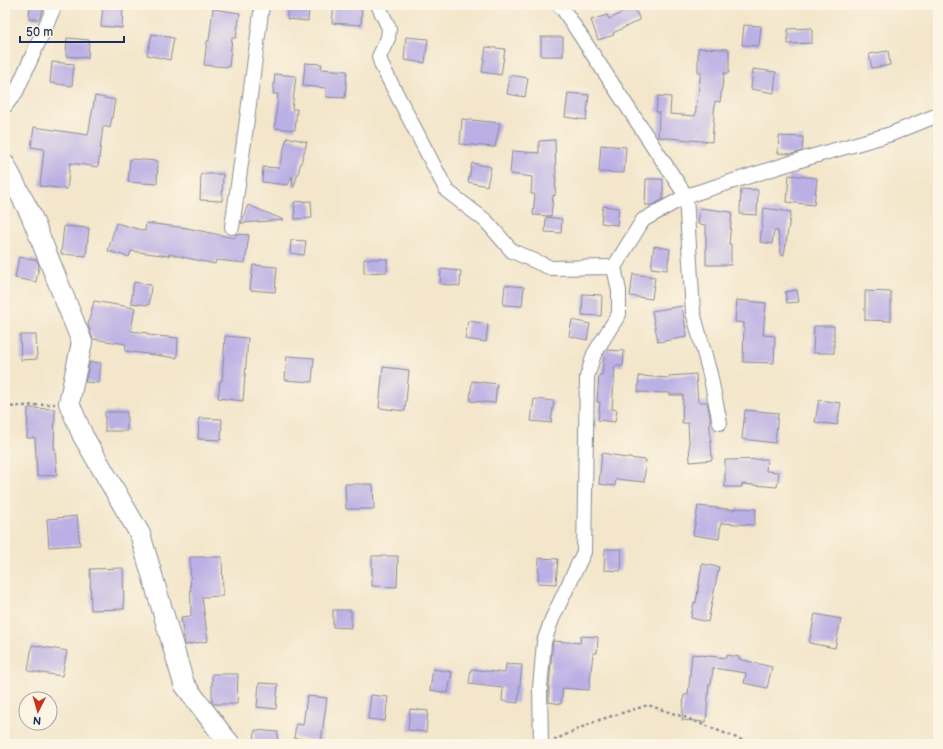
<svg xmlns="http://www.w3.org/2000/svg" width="943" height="749" font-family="'Balsamiq Sans',sans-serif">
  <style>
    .building { fill: #bbb0e5 }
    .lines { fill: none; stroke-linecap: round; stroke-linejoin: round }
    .minor-casing { stroke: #878a94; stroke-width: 16 }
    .secondary-casing { stroke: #878a94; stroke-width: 22 }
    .path { stroke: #878a94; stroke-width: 2.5; stroke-dasharray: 3 3; stroke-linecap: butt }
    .minor { stroke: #fff; stroke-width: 14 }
    .secondary { stroke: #fff; stroke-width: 20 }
  </style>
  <rect width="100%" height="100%" fill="#fcf5e5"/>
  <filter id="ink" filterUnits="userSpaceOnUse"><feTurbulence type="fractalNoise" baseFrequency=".025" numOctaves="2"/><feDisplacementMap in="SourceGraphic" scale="8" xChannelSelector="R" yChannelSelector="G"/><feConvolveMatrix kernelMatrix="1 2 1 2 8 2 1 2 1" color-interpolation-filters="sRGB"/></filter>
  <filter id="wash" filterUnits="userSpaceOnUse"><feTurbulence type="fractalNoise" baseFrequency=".012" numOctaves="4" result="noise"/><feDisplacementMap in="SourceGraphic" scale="16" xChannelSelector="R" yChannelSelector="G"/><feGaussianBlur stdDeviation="0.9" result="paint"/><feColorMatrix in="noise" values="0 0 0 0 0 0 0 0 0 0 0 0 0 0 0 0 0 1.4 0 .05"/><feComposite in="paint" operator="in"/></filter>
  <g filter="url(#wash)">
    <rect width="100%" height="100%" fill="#f3e6cb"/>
    <g id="blocks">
      <g class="building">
        <path d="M30 5H45L39 19H29Z"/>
        <path d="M103 5H123L122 28 101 26Z"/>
        <path d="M288 5H309L308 21 287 19Z"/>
        <path d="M334 5H362L361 25 332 23Z"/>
        <path d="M634 7 640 20 613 33 614 35 598 40 591 20 607 15 609 19Z"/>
        <path d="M213 9 240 13 236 38H232L229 67 204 65 207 41H209Z"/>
        <path d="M744 25 761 26 759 46 742 45Z"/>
        <path d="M812 28V43L788 44V29Z"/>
        <path d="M152 34 174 38 170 60 147 55Z"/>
        <path d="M406 37 428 39 425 63 404 60Z"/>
        <rect x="541" y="37" width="22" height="19"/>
        <path d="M67 38 89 40 88 58 66 56Z"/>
        <path d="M486 47 505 49 501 75 482 72Z"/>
        <path d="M698 48 729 49V73H724L720 102 715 101 712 142 658 137 659 112H656L658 96 671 97 670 114 695 116 701 72H698Z"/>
        <path d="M888 51 890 65 872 68 869 54Z"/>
        <path d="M52 62 74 64 72 86 50 83Z"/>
        <path d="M305 63 322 64 321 69 347 71 345 98 326 97V88L303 86Z"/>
        <path d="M753 69 776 72 774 93 751 89Z"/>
        <path d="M275 74 296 76 292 109H297L295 130 275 128 278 94H273Z"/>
        <path d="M510 75 528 78 525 97 507 94Z"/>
        <path d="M568 93 589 95 586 120 565 117Z"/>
        <path d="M95 96 115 100 110 128 103 126 98 167 70 163 67 189 40 186 44 149 31 147 34 127 88 135Z"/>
        <path d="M462 119 500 123 495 147 460 144Z"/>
        <path d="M779 136 803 137 802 151 792 154 778 153Z"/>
        <path d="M287 137 307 142 294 187H293L292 176 288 185 262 182 263 167 279 168Z"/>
        <path d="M555 140 556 174 555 196 553 195 551 216 533 215 535 194H531L532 177 510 174 512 151 539 153V141Z"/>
        <path d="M601 145 626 147 624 173 599 172Z"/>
        <path d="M130 159 158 161 157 184 128 182Z"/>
        <path d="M472 163 491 167 487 186 468 182Z"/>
        <path d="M201 174H223L222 201 200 200Z"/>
        <path d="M789 175 817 178 814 205 787 202Z"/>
        <path d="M646 179H663V199L653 205H645Z"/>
        <path d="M741 189 758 190 757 215 740 214Z"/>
        <path d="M311 201 312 218 295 219 294 202Z"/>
        <path d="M248 205 284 220 241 223Z"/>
        <path d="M603 206 619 208 617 225 601 223Z"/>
        <path d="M700 208 732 212 729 244H731V265H706V225L698 224Z"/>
        <path d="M764 208 791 212 784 255H781L778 231H774L772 244 760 242Z"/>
        <path d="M546 217 562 219 561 233 545 232Z"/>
        <path d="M116 223 145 231 146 223 187 228 234 238 237 234 249 235 245 263 216 260 215 264 169 254V256L131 251 129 257 108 251Z"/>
        <path d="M64 226 89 228 86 256 61 254Z"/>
        <path d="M291 240 306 241 304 255 290 253Z"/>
        <path d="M654 246 670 249 667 270 651 268Z"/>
        <path d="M19 257 37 260 39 266 36 282 15 278Z"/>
        <path d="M364 259H387V272L364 273Z"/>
        <path d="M253 265 277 267 275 292 250 290Z"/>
        <path d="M441 269 461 271 460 286 440 284Z"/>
        <path d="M633 274 655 277 652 299 630 296Z"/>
        <path d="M134 282 151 285 149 305 131 303Z"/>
        <path d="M505 285 524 287 522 306 503 305Z"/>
        <path d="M797 290 799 302 787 303 785 292Z"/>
        <path d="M865 291 891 292V321L865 320Z"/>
        <path d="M583 294 602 295 601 316 582 315Z"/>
        <path d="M737 300 766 303 763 335 775 336 774 363 743 362 744 323 735 322Z"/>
        <path d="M94 301 135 308 131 331 148 333V335L178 338 177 358 125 351 126 344 93 339 88 325Z"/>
        <path d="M682 306 687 337 658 342 652 311Z"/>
        <path d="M572 320 590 324 587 340 569 336Z"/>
        <path d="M468 321 488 324 486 342 465 339Z"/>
        <path d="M814 326H834V353H813Z"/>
        <path d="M20 335H36L37 359 21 360Z"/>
        <path d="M225 336 248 338 243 401 218 398 220 381H222Z"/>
        <path d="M606 350 624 351 623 366H615L612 409 617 410 615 422 598 420 600 402H597L599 375H602L604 354Z"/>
        <path d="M287 356 314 358 312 382 285 380Z"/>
        <path d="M90 362 101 363 99 383 85 382Z"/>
        <path d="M383 367 409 370 405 411 379 408Z"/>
        <path d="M696 374 698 402H707L710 416V428L712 460 690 462 688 423H682L683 395H670V393L638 392 639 376 670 378 669 376Z"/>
        <path d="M472 381 497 384 495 403 470 401Z"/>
        <path d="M534 399 554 401 551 423 531 421Z"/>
        <path d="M819 400 841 403 837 425 815 422Z"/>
        <path d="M28 408 55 409 54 448H55L57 475 37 476 35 438H27Z"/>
        <path d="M745 410 778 413 775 443 742 439Z"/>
        <rect x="105" y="412" width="22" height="19"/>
        <path d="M199 418 222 419 221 440 198 439Z"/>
        <path d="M602 453 619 456V457L646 460 644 482 616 479 615 486 599 484Z"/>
        <path d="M767 459 766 471 779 472 777 487 742 484V487H725V460Z"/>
        <path d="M345 484H373L374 509H346Z"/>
        <path d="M698 506 735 510V508L756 509 754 525 721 523 719 539 693 535Z"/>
        <path d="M77 516 80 545 49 547 47 519Z"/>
        <path d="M605 549H622L621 571 604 570Z"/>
        <path d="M372 556H398L397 587 372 586Z"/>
        <path d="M190 557H222L223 596 202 597 208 641 185 645 181 617 191 616Z"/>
        <path d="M539 558 558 559 556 584 538 583Z"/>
        <path d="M702 564 719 567 708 622 691 618 694 602 696 603Z"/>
        <path d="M123 568 124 609 91 610 90 569Z"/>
        <path d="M333 610H351V628L333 627Z"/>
        <path d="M815 614 841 619 835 648 809 643Z"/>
        <path d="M581 636 598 637 597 653H593L589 690 563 688 561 704 549 702V688L553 641 580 643Z"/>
        <path d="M32 645 67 651 62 676 28 671Z"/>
        <path d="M692 654 726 658 727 655 739 657V659L772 667 767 688 744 683 746 673 713 668 711 684H709L706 722 682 720 684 695H688Z"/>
        <path d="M506 664 522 665 518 703 502 701 503 688 469 684 471 669 505 673Z"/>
        <path d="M433 669 452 672 448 693 430 690Z"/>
        <path d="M212 674H238L237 704H213L212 702Z"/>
        <path d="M259 683 278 684 276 709 257 707Z"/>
        <path d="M371 695 388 697 385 721 368 719Z"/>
        <path d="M307 696 327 698 321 741 294 738 296 724 303 725Z"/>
        <path d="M410 709 428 711 426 732 408 730Z"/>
        <path d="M255 730 278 732 277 744H254Z"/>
      </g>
    </g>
  </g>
  <g filter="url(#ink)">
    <use href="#blocks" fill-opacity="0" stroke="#878a94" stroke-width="1"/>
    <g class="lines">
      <g class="minor-casing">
        <g id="minor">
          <path d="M378 5 389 28 388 38 379 57 382 66 447 191 486 221 512 251 551 268 614 267 619 291V314L594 354 587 377 584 552 552 619 544 642 540 688 541 744"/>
          <path d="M559 5 563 9 686 196 693 312 710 374 720 423"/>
          <path d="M5 106 16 92 55 5"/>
          <path d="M232 227 244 142 262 5"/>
          <path d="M614 267 643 220 686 196 807 158 891 134 938 115"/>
        </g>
      </g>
      <g class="secondary-casing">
        <path id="secondary" d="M5 165 31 215 82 342 69 403 83 436 140 534 184 684 221 733 230 744"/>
      </g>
      <g class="path">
        <path d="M5 407 55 404"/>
        <path d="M554 740 596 721 648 705 684 717 709 727 752 744"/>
      </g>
      <use href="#minor" class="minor"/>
      <use href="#secondary" class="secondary"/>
    </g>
  </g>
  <rect width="943" height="749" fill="none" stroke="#fcf5e5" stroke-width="20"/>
  <g transform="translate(38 711) rotate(185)"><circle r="19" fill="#fcf5e5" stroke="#a2a6af"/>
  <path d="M0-3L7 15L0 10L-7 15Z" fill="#c8321e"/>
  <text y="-6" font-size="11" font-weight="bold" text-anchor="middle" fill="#1b2f5e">N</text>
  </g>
  <path d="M20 36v6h104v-6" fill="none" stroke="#1b2f5e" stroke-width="2"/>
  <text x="26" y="36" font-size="12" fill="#1b2f5e" stroke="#fcf5e5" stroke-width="3" paint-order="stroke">50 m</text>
</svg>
